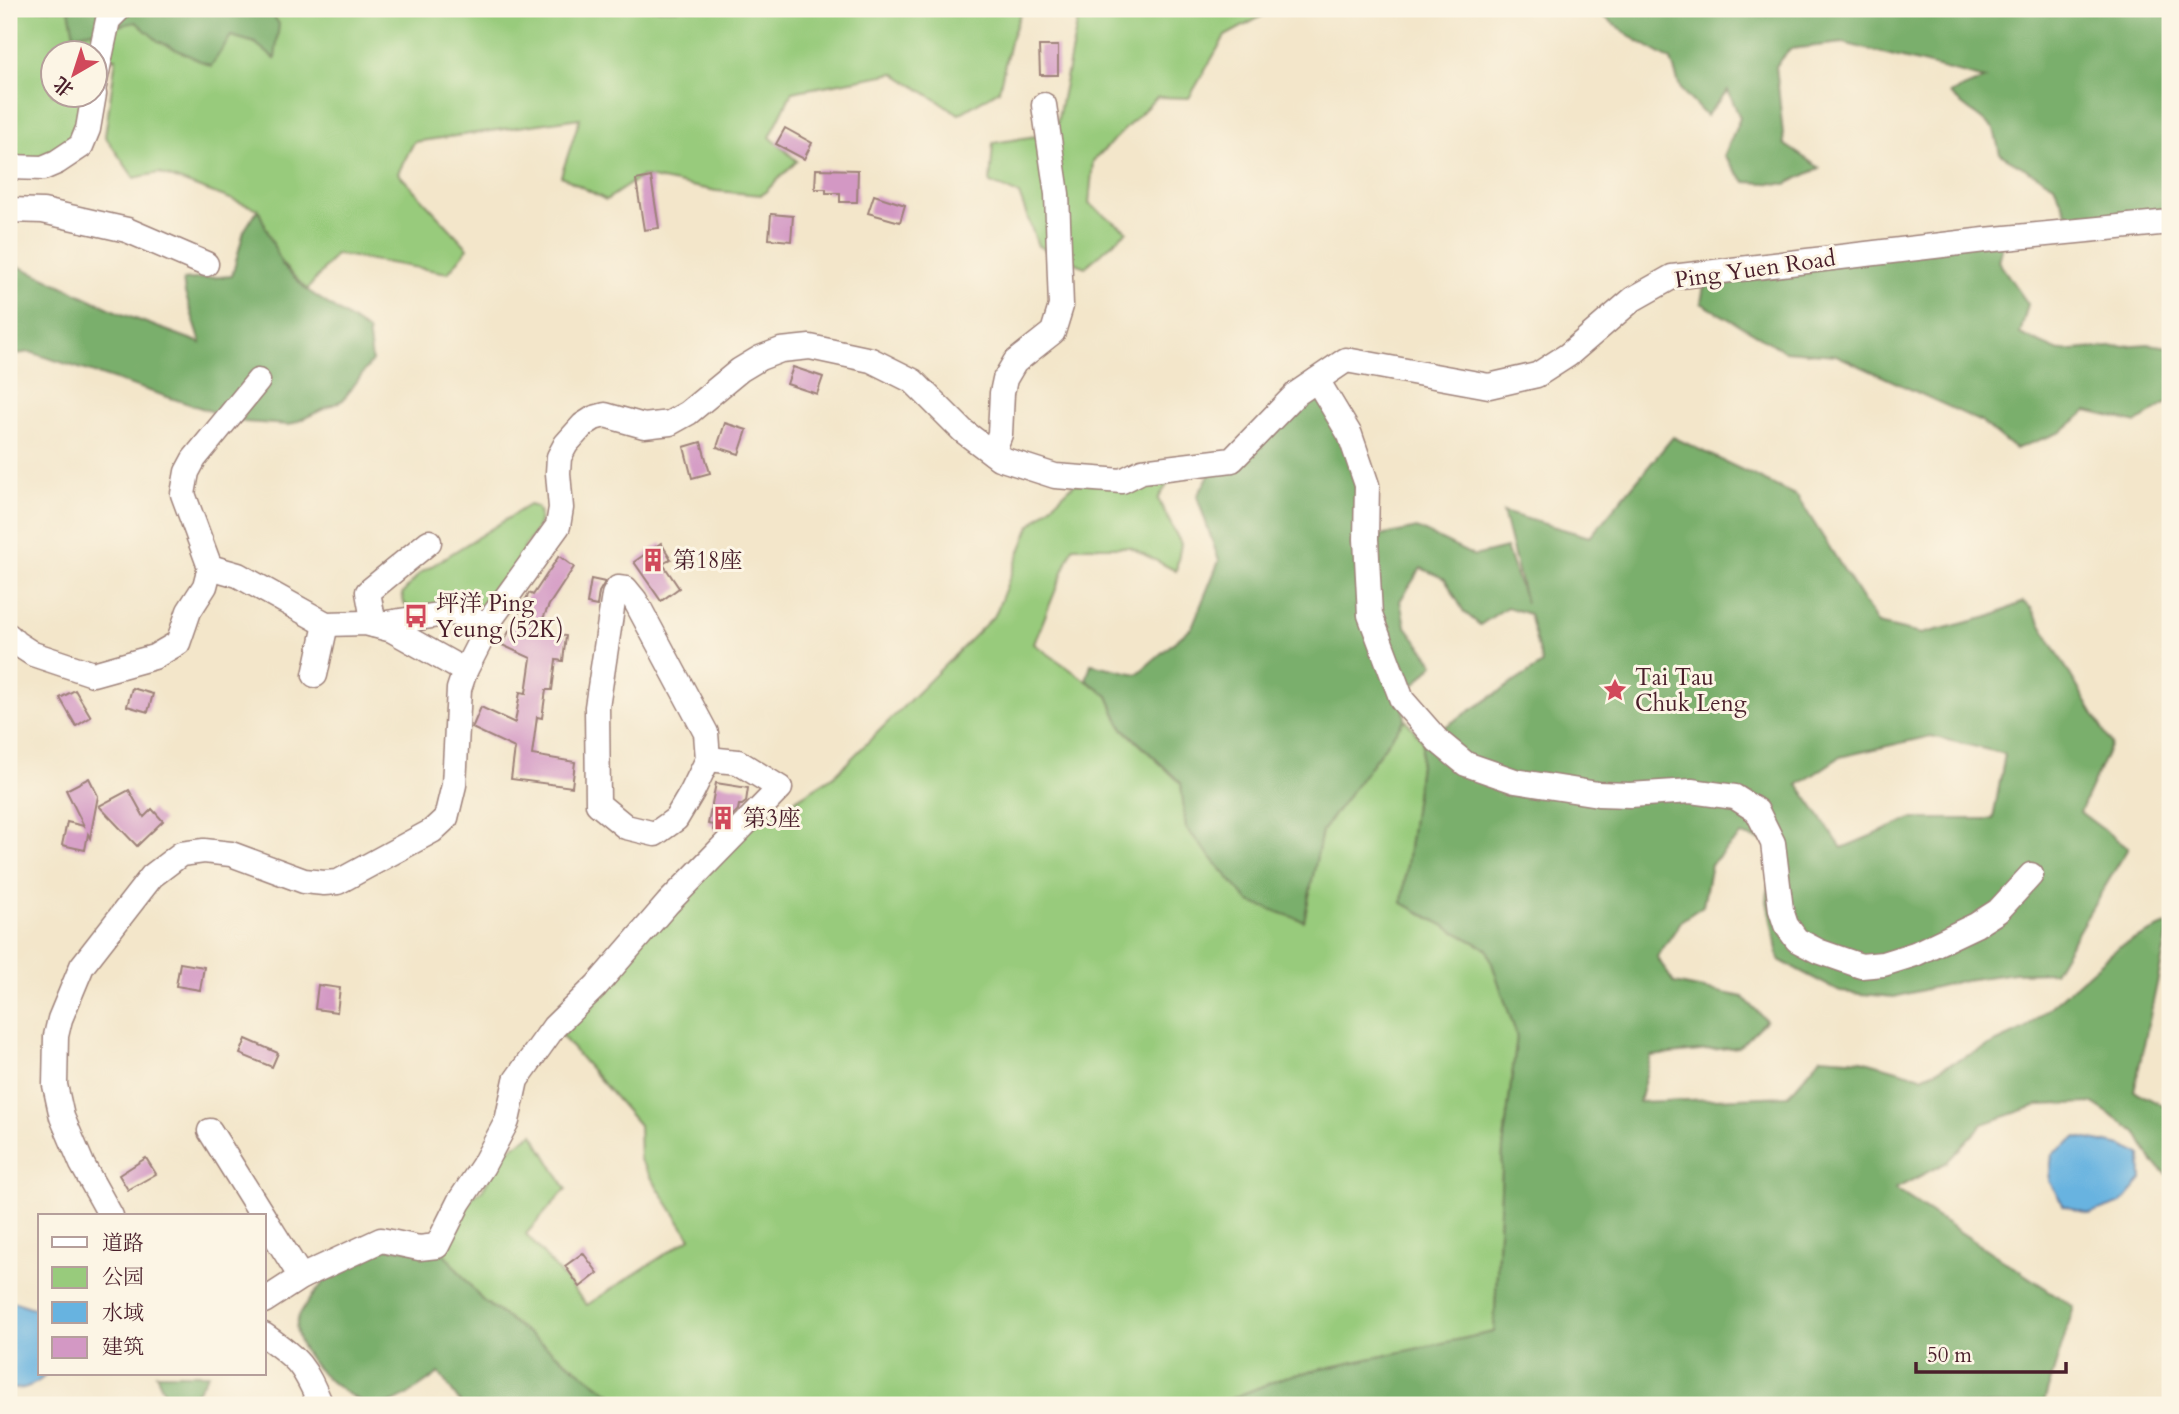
<svg xmlns="http://www.w3.org/2000/svg" width="2179" height="1414" font-family="Cardo,'Noto Serif SC',serif">
  <style>
    .green { fill: #98cb7c; stroke: #717554; stroke-width: 2 }
    .forest { fill: #7aaf6c; stroke: #62674c; stroke-width: 2; fill-rule: evenodd }
    .water { fill: #67b3e0; stroke: #586986; stroke-width: 2 }
    .building { fill: #d398c4 }
    .lines { fill: none; stroke-linecap: round; stroke-linejoin: round }
    .minor-casing { stroke: #9e827a; stroke-width: 27 }
    .minor { stroke: #fff; stroke-width: 24 }
    .labels { text-anchor: middle; dominant-baseline: central; stroke-width: 6; stroke-linejoin: round; paint-order: stroke }
    .street-label { font-size: 23px; fill: #4a1f2b; stroke: #fcf5e5 }
    .poi-label { font-size: 23px; fill: #4a1f2b; stroke: #fcf5e5; text-anchor: start }
  </style>
  <rect width="100%" height="100%" fill="#fcf5e5"/>
  <filter id="ink" filterUnits="userSpaceOnUse"><feTurbulence type="fractalNoise" baseFrequency=".0143" numOctaves="2"/><feDisplacementMap in="SourceGraphic" scale="14" xChannelSelector="R" yChannelSelector="G"/><feConvolveMatrix kernelMatrix="1 2 1 2 8 2 1 2 1" color-interpolation-filters="sRGB"/></filter>
  <filter id="wash" filterUnits="userSpaceOnUse"><feTurbulence type="fractalNoise" baseFrequency=".00686" numOctaves="4" result="noise"/><feDisplacementMap in="SourceGraphic" scale="28" xChannelSelector="R" yChannelSelector="G"/><feGaussianBlur stdDeviation="1.57" result="paint"/><feColorMatrix in="noise" values="0 0 0 0 0 0 0 0 0 0 0 0 0 0 0 0 0 1.4 0 .05"/><feComposite in="paint" operator="in"/></filter>
  <g filter="url(#wash)">
    <rect width="100%" height="100%" fill="#f3e6ca"/>
    <g class="green">
      <path d="M9 9H1022L1010 42 999 90 959 114 894 73 792 92 770 137 797 161 762 195 716 191 642 176 606 200 561 176 580 118 414 142 398 173 468 248 448 273 336 254 307 290 273 255 258 209 159 173 134 178 105 136 116 58 99 60 94 52H52V94L93 95 85 137 57 162 9 166Z"/>
      <path d="M1080 9H1275L1225 36 1189 98 1157 97 1093 161 1089 204 1127 231 1085 267 1038 246 1019 194 990 183 993 143 1055 133Z"/>
      <path d="M1174 474 1158 499 1181 544 1176 571 1130 547H1073L1034 644 1108 696 1121 727 1181 783 1186 828 1304 921 1322 831 1405 719 1423 741 1402 902 1487 949 1517 1036 1503 1149 1494 1332 1285 1377 1215 1405H626L482 1300 442 1251 466 1202 482 1190 506 1151 533 1134 566 1189 526 1234 587 1305 690 1238 640 1160 639 1125 554 1027 726 843 834 776 995 615 1030 526 1074 484Z"/>
      <path d="M529 505 537 507C546 522 531 537 523 549L528 554 481 612 409 608 404 603 402 594 419 574Z"/>
    </g>
    <g class="forest">
      <path d="M73 9H269L279 24 275 59 255 43 231 36 211 66 158 41 136 22 74 35 69 10Z"/>
      <path d="M1616 9H2170V220L2075 231 2054 185 2000 154 1994 129 1949 94 1985 79 1843 43 1790 49 1776 66 1784 144 1820 168 1786 184 1745 182 1724 156 1740 118 1728 90 1706 116 1681 90 1671 60 1634 39 1602 15Z"/>
      <path d="M258 209 282 265 307 290 368 331 372 361 343 400 290 425 244 422 30 352 9 355V263L39 275 122 314 201 343 185 293 183 280 232 276 244 231Z"/>
      <path d="M2004 238 1998 261 2028 304 2020 334 2059 351 2148 344 2170 347V401L2137 423 2087 411 2061 432 2015 449 1980 421 1836 355 1785 351 1701 303 1706 273Z"/>
      <path d="M1317 380 1352 443 1366 539 1417 528 1474 556 1506 548 1526 603 1503 512 1590 537 1673 437 1797 496 1878 624 1921 634 1992 616 2023 602 2031 608 2111 744 2080 812 2128 848 2054 972 2015 973 1965 980 1894 997 1840 992 1779 960 1767 901 1773 844 1741 835 1711 864 1703 906 1682 920 1657 957 1674 983 1743 997 1766 1020 1739 1047 1651 1056 1639 1102 1788 1096 1821 1057 1862 1060 1922 1077 2025 1029 2120 946 2170 923 2134 1091 2170 1109V1176L2154 1164 2136 1132 2093 1103 2038 1105 1983 1124 1947 1162 1895 1189 2074 1307 2043 1405H1215L1285 1377 1494 1332 1503 1149 1517 1036 1487 949 1402 903 1423 741 1542 664 1529 614 1507 607 1480 625 1464 612 1445 579 1421 568 1400 601 1405 625 1434 664 1414 685 1399 660 1405 719 1322 831 1304 921 1249 902 1186 828 1181 783 1121 726 1108 696 1086 680 1091 664 1137 674 1192 627 1219 561 1197 496 1217 462ZM1931 736 2005 754 1993 819H1911L1842 848 1798 785 1840 757Z"/>
      <path d="M379 1248 442 1251 482 1300 626 1405H462L439 1373C425 1383 400 1402 384 1405 353 1411 282 1348 299 1316 304 1305 324 1281 332 1274 345 1263 365 1256 379 1248Z"/>
      <path d="M156 1374H208L192 1400 194 1405H170Z"/>
    </g>
    <g class="water">
      <path d="M2077 1137 2122 1146 2141 1155 2142 1180 2122 1203 2090 1214 2064 1206 2049 1181 2052 1154Z"/>
      <path d="M9 1300 40 1310V1374H47C37 1384 24 1391 9 1388Z"/>
    </g>
    <g id="blocks">
      <g class="building">
        <path d="M1039 46H1058V75H1040Z"/>
        <path d="M785 128 812 143 804 159 776 144Z"/>
        <path d="M816 169 858 170 857 202H840V193H826V189H815Z"/>
        <path d="M651 177 659 228 644 230 636 180Z"/>
        <path d="M874 195 905 205 900 222 868 213Z"/>
        <path d="M771 214 793 216 791 241 769 239Z"/>
        <path d="M793 367 823 377 817 394 787 384Z"/>
        <path d="M725 423 747 430 739 454 717 447Z"/>
        <path d="M701 442 710 473 692 478 684 447Z"/>
        <path d="M661 543 671 559 663 564 679 588 661 601 634 562Z"/>
        <path d="M559 556 574 567 549 605 537 632 566 636 563 661 556 660 552 690H546L542 718 537 717 532 755 575 762 572 787 511 779 515 748 472 728 481 707 515 723 520 692 526 693 531 658 502 645 529 593 533 595Z"/>
        <path d="M591 579 605 582 599 592 597 606 587 604Z"/>
        <path d="M132 688 153 694 148 712 127 706Z"/>
        <path d="M75 690 91 717 76 726 60 698Z"/>
        <path d="M89 778 98 796 90 838 88 834 85 850 62 845 67 822 84 826 66 790Z"/>
        <path d="M716 783 748 788 746 802 742 805H739L738 810 718 831 713 830 714 825 708 824Z"/>
        <path d="M129 790 144 817 152 809 163 821 137 846 99 806Z"/>
        <path d="M180 963 204 967 200 990 176 986Z"/>
        <path d="M318 985 340 988 337 1012 315 1009Z"/>
        <path d="M246 1039 278 1053 272 1067 240 1054Z"/>
        <path d="M146 1158 156 1174 128 1190 119 1175Z"/>
        <path d="M583 1253 598 1273 580 1287 565 1266Z"/>
      </g>
    </g>
  </g>
  <g filter="url(#ink)">
    <use href="#blocks" fill-opacity="0" stroke="#9e827a" stroke-width="2"/>
    <g class="lines">
      <g class="minor-casing">
        <g id="minor">
          <path d="M94 86 108 20 119 9"/>
          <path d="M9 167 43 168 57 162 81 146 88 129 94 94"/>
          <path d="M9 210 43 211 127 230 206 264"/>
          <path d="M1317 380 1350 435 1367 485 1366 539 1370 615 1402 700 1438 741 1466 764 1515 781 1598 794 1630 795 1691 791 1735 797 1757 811 1773 843 1781 910 1786 925 1797 940 1818 951 1861 966 1883 964 1915 954 1976 925 1998 911 2031 875"/>
          <path d="M993 453 1000 434 1002 393 1005 379 1015 362 1053 332 1061 306 1057 194 1044 105"/>
          <path d="M429 542 368 592 374 625 451 613 461 614 487 625"/>
          <path d="M210 567 238 575 326 624 365 623 392 630 465 671"/>
          <path d="M618 588 626 589 635 600 706 733 708 759 692 792 676 819 655 834 626 827 598 804 597 707 614 595Z"/>
          <path d="M9 636 16 643 33 654 93 674 154 657 178 643 189 611 205 586 210 567 183 494 187 472 194 459 258 381"/>
          <path d="M315 675 326 624"/>
          <path d="M210 1131 263 1216"/>
          <path d="M111 1216 82 1164 62 1117 55 1085 56 1036 60 1019 82 966 152 876 181 854 204 851 231 854 304 881 324 883 338 882 432 831 446 818 454 785 459 689 465 671 493 616 558 526 561 508 558 473 559 457 566 444 583 425 594 418 605 415 644 426 670 423 688 413 740 370 760 358 781 350 810 347 871 360 913 381 963 431 999 458 1055 476 1122 481 1142 471 1232 460 1296 394 1346 360 1489 386 1537 375 1568 355 1633 299 1672 277 1985 240 2170 222"/>
          <path d="M264 1218 301 1277"/>
          <path d="M264 1301 301 1277 381 1240 419 1248 437 1246 459 1202 483 1166 507 1121 516 1080 554 1027 596 986 668 903 780 788 738 762 708 759"/>
          <path d="M264 1335C300 1360 304 1366 321 1405"/>
        </g>
      </g>
      <use href="#minor" class="minor"/>
    </g>
  </g>
  <defs>
    <g id="building-bare" transform="scale(1.89)"><path d="M-4-6H4V6H1V3H-1V6H-4ZM-2.5-4.3h1.7v1.8h-1.7ZM.8-4.3h1.7v1.8H.8ZM-2.5-1h1.7V.8h-1.7ZM.8-1h1.7V.8H.8Z" fill="#d1495b" stroke="#fcf5e5" stroke-width="2.5" paint-order="stroke"/></g>
    <g id="bus-bare" transform="scale(1.89)"><path d="M-5-6H5V4H4V6H2V4H-2V6H-4V4H-5ZM-3.5-4V0h7V-4ZM-3.5 1.2v1.5H-2V1.2ZM2 1.2v1.5H3.5V1.2Z" fill="#d1495b" stroke="#fcf5e5" stroke-width="2.5" paint-order="stroke"/></g>
    <g id="sight-bare" transform="scale(1.89)"><path d="M0-6L1.8-2.2L6-1.7L2.9 1.2L3.7 5.4L0 3.3L-3.7 5.4L-2.9 1.2L-6-1.7L-1.8-2.2Z" fill="#d1495b" stroke="#fcf5e5" stroke-width="2.5" paint-order="stroke"/></g>
  </defs>
  <g fill-rule="evenodd">
    <use href="#building-bare" x="653" y="560"/>
    <use href="#bus-bare" x="416" y="616"/>
    <use href="#sight-bare" x="1615" y="690"/>
    <use href="#building-bare" x="723" y="818"/>
  </g>
  <g class="labels">
    <g class="street-label">
      <text transform="translate(1755 269) rotate(-8)">Ping Yuen Road</text>
    </g>
    <g class="poi-label">
      <text x="673" y="560">第18座</text>
      <text x="436" y="603">坪洋 Ping<tspan x="436" dy="26">Yeung (52K)</tspan></text>
      <text x="1635" y="677">Tai Tau<tspan x="1635" dy="26">Chuk Leng</tspan></text>
      <text x="743" y="818">第3座</text>
    </g>
  </g>
  <rect width="2179" height="1414" fill="none" stroke="#fcf5e5" stroke-width="35"/>
  <rect x="38" y="1214" width="228" height="161" fill="#fcf5e5" stroke="#b59f9b" stroke-width="2"/>
  <rect x="52" y="1237" width="35" height="10" fill="#ffffff" stroke="#b59f9b" stroke-width="2"/>
  <text x="102" y="1250" font-size="21" fill="#4a1f2b">道路</text>
  <rect x="52" y="1267" width="35" height="21" fill="#98cb7c" stroke="#b59f9b" stroke-width="2"/>
  <text x="102" y="1284" font-size="21" fill="#4a1f2b">公园</text>
  <rect x="52" y="1302" width="35" height="21" fill="#67b3e0" stroke="#b59f9b" stroke-width="2"/>
  <text x="102" y="1320" font-size="21" fill="#4a1f2b">水域</text>
  <rect x="52" y="1337" width="35" height="21" fill="#d398c4" stroke="#b59f9b" stroke-width="2"/>
  <text x="102" y="1354" font-size="21" fill="#4a1f2b">建筑</text>
  <g transform="translate(74 74) rotate(219)"><circle r="33" fill="#fcf5e5" stroke="#b59f9b" stroke-width="2"/>
  <path d="M0-5L12 26L0 18L-12 26Z" fill="#d1495b"/>
  <text y="-10" font-size="19" font-weight="bold" text-anchor="middle" fill="#4a1f2b">北</text>
  </g>
  <path d="M1916 1362v10h150v-10" fill="none" stroke="#4a1f2b" stroke-width="3.5"/>
  <text x="1927" y="1362" font-size="21" fill="#4a1f2b" stroke="#fcf5e5" stroke-width="5" paint-order="stroke">50 m</text>
</svg>
